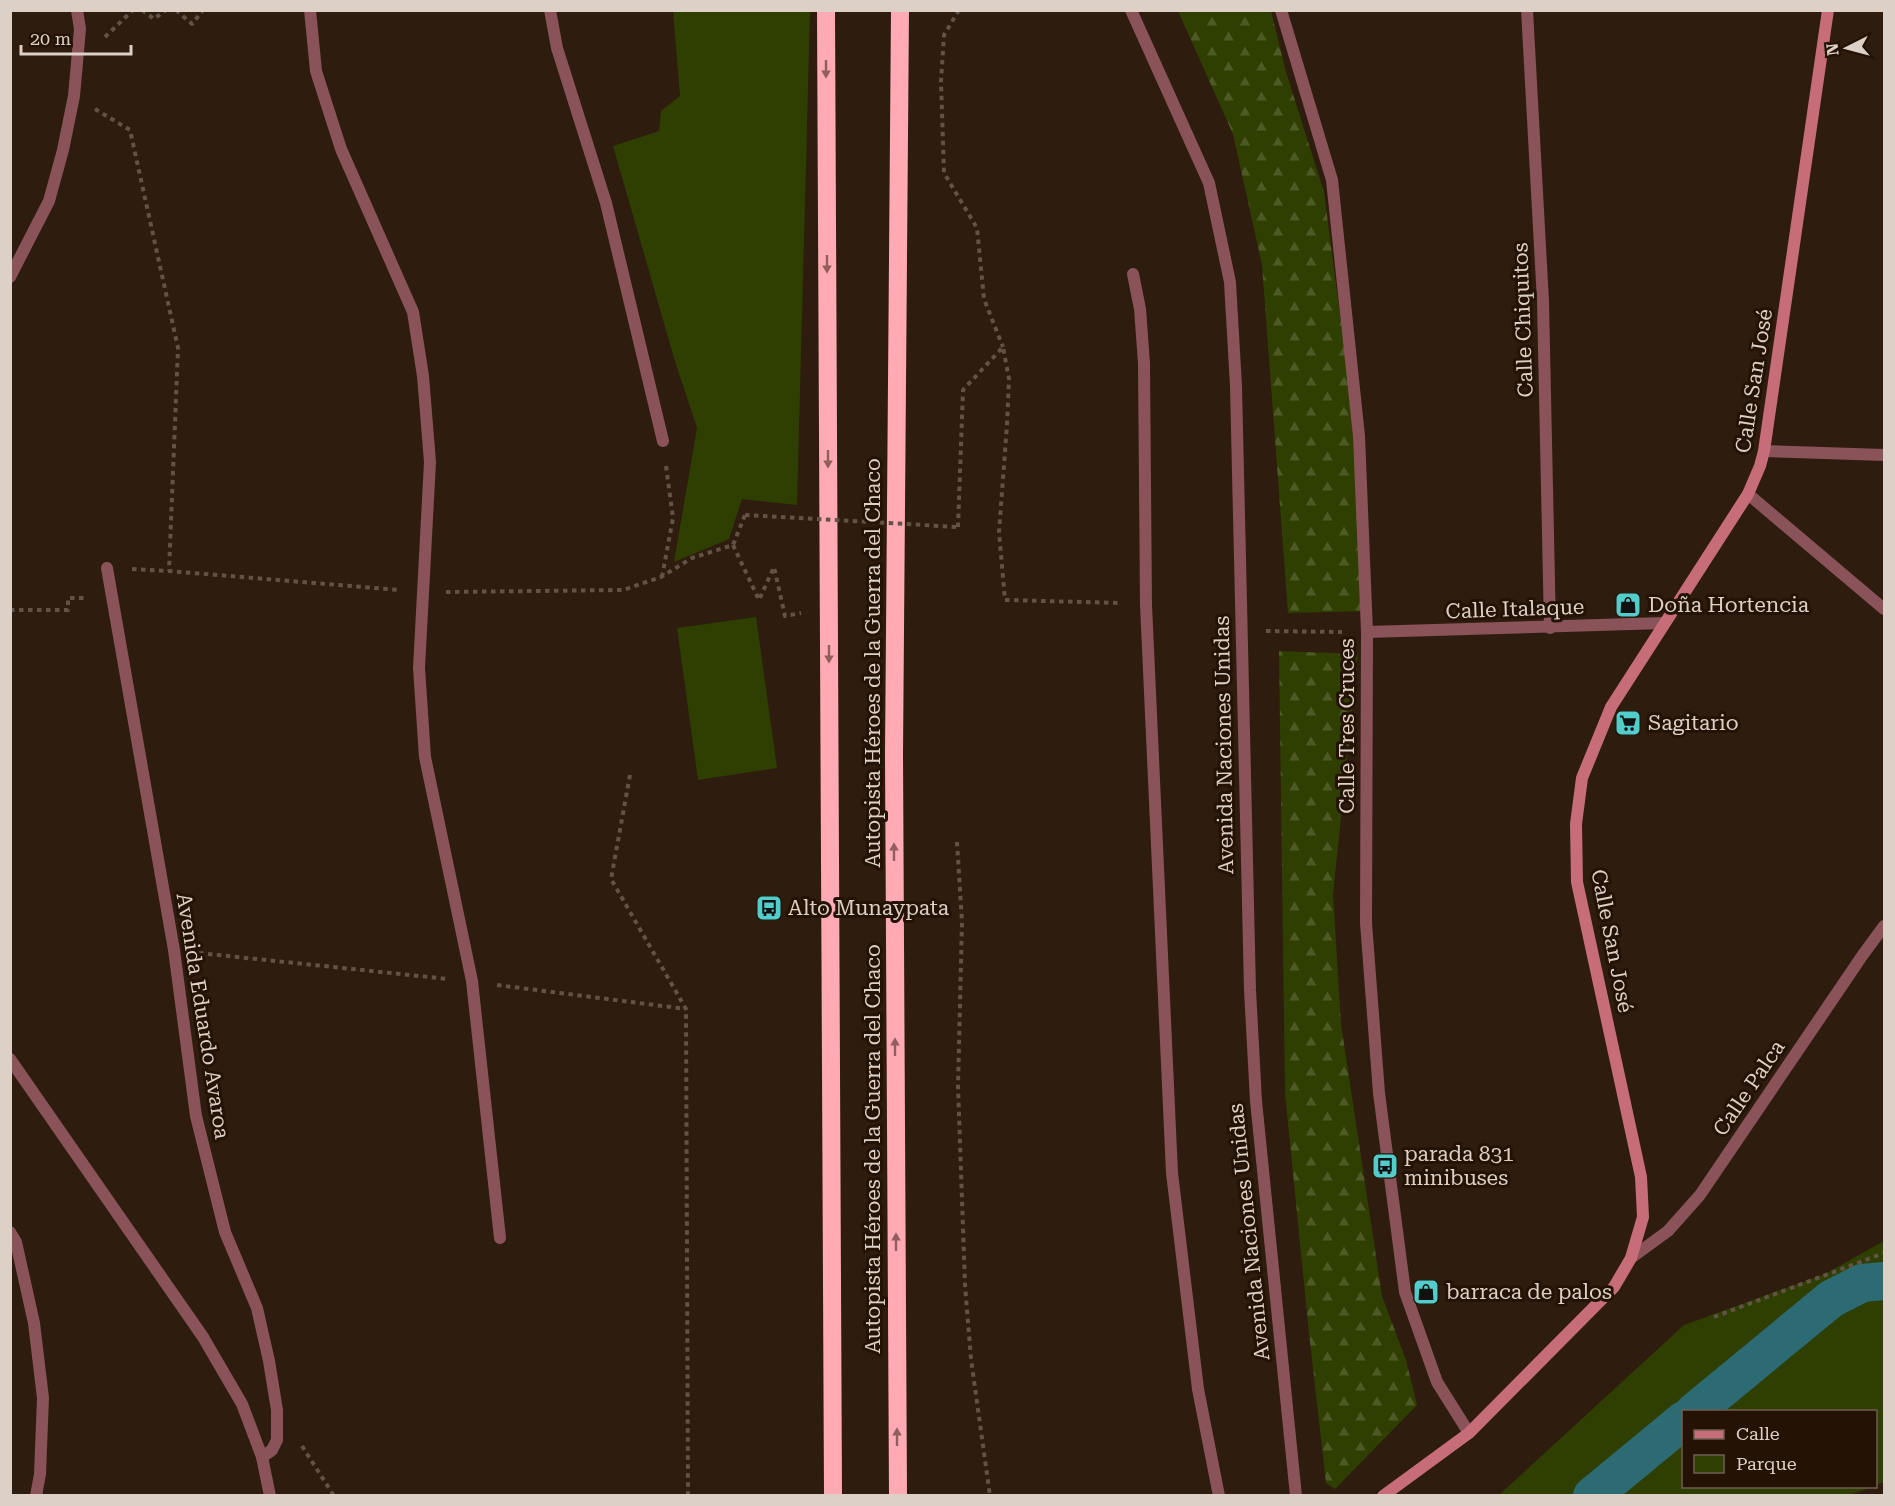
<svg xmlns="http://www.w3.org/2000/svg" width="1895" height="1506" font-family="'Roboto Serif',serif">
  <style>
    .green { fill: #2f3f01 }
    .forest { fill: url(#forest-firs) }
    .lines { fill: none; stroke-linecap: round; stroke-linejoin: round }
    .canal { stroke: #2d6b74; stroke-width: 38 }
    .path { stroke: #635346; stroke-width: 4; stroke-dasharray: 4.5 4.5; stroke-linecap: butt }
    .street { stroke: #8a5259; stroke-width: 12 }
    .secondary { stroke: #c66d79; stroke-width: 12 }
    .highway { stroke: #ffaab4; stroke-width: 18 }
    .path-bridge { stroke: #635346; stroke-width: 4; stroke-dasharray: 4.5 4.5; stroke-linecap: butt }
    .oneway { fill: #925e5c }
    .labels { text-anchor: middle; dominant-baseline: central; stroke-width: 6; stroke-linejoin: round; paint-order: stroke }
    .street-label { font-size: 21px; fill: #dcd0c7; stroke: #241305 }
    .poi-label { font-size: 21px; fill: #dcd0c7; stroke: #241305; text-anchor: start }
  </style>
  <defs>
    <pattern id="forest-firs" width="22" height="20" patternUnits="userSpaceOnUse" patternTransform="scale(1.5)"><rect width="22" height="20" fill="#2f3f01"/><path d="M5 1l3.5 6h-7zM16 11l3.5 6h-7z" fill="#4d5a25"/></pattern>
  </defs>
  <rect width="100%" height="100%" fill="#2e1c0e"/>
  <g class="green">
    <path d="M673 11 810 10V13L797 505 742 499 729 539 674 562 697 428 674 358 613 146 659 131 661 111 680 96Z"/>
    <path d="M756 617 777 768 698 780 677 628Z"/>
    <path d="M1884 1241V1482L1876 1485V1412H1684V1486L1872 1487 1847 1496 1499 1495 1684 1325 1825 1274Z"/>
  </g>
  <g class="forest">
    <path d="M1178 11H1271L1286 72 1324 192 1352 406 1368 611 1288 613 1262 265 1233 134Z"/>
    <path d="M1279 651 1358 654 1333 894 1341 1024 1382 1296 1406 1360 1417 1405 1335 1489 1326 1483 1309 1333 1285 1093Z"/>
  </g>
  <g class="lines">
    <g class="canal">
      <path d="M1694 1412 1831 1299 1862 1283 1884 1281"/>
      <path d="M1592 1496 1684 1420"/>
    </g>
    <g class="path">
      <path d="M142 10 154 19 166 10"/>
      <path d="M176 10 192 24 203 10"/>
      <path d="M225 10H226"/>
      <path d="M959 10 944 35 941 81 944 173 977 228 984 299 1003 347"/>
      <path d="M105 37 133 10"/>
      <path d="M95 109 130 130 178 348 169 571"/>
      <path d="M958 527 963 390 1003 347 1009 379 1007 425 999 532 1005 600 1122 603"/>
      <path d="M733 545 759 600 774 567 785 616 801 613"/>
      <path d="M132 569 169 571 399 590"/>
      <path d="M662 577 673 518 666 466"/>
      <path d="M446 592 623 590 661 577 692 558 733 545 745 515"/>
      <path d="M10 610H68V598H88"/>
      <path d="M1266 631 1342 632"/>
      <path d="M630 775 611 879 686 1009 688 1496"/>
      <path d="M957 842 962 922 958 1086 965 1285 971 1359 990 1496"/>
      <path d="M199 953 448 979"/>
      <path d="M497 985 686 1009"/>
      <path d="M1714 1317 1884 1253"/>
      <path d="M302 1446 334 1496"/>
    </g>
    <g class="street">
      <path d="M310 10 316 71 341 149 413 312 423 376 430 462 419 668 425 757 472 981 500 1238"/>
      <path d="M550 10 557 48 606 203 663 441"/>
      <path d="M1131 10 1209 183 1230 282 1236 386 1250 990 1256 1101 1296 1496"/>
      <path d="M1281 10 1332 180 1359 436 1367 632 1366 923 1379 1093 1405 1292 1437 1382 1469 1433"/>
      <path d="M1527 10 1543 301 1550 628"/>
      <path d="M1133 274 1140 309 1144 363 1146 605 1172 1173 1198 1389 1219 1496"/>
      <path d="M10 277 49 201 63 150 74 96 80 29 77 10"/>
      <path d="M1764 451 1884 455"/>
      <path d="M1748 494 1884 609"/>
      <path d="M107 568 174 950 196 1116 225 1232 257 1308 269 1361 277 1410V1440L272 1450 262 1457"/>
      <path d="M1367 632 1664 623"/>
      <path d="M10 1059 203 1337 242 1404 262 1457 270 1496"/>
      <path d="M10 1232 16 1242 34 1323 43 1398 40 1474 36 1496"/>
      <path d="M1631 1258 1668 1231 1700 1195 1862 956 1884 926"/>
    </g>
    <path class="secondary" d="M1383 1496 1469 1433 1614 1287 1631 1258 1643 1217 1641 1177 1577 882 1576 824 1582 778 1611 707 1748 494 1760 466 1764 451 1828 10"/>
    <g class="highway">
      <path d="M826 10 833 1496"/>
      <path d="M898 1496 894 755 900 10"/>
    </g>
    <path class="path-bridge" d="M745 515 958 527"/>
  </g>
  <defs><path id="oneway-solid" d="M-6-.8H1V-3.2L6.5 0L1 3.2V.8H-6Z" transform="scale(1.5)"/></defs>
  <g class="oneway">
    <use href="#oneway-solid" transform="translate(826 69) rotate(90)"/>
    <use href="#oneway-solid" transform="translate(827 264) rotate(90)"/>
    <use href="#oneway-solid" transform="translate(828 459) rotate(90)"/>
    <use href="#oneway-solid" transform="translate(829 654) rotate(90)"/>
    <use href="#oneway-solid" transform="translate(894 852) rotate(-90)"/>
    <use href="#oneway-solid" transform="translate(895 1047) rotate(-90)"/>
    <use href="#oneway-solid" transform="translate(896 1242) rotate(-90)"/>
    <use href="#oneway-solid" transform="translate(897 1437) rotate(-90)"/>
  </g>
  <defs>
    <g id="shop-square" transform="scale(1.35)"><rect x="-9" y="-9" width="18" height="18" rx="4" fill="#53cdcb" stroke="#241305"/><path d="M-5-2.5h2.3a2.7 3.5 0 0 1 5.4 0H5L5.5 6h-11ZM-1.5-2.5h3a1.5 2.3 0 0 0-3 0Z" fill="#111"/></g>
    <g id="supermarket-square" transform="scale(1.35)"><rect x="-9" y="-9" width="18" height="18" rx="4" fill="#53cdcb" stroke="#241305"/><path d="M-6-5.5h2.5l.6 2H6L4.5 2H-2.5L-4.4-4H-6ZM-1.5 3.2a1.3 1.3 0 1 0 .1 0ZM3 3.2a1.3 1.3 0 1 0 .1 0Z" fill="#111"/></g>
    <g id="bus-square" transform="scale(1.35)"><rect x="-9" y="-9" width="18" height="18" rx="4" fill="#53cdcb" stroke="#241305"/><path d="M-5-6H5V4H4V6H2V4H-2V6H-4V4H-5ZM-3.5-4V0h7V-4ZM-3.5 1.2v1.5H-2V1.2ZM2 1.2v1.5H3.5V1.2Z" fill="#111"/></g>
  </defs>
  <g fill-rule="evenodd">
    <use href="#shop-square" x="1628" y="605"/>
    <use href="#supermarket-square" x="1628" y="723"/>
    <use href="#bus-square" x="769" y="908"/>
    <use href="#bus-square" x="1385" y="1166"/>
    <use href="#shop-square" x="1426" y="1292"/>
  </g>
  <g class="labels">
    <g class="street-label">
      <text transform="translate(1523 320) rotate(-92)">Calle Chiquitos</text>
      <text transform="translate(1754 381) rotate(-81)">Calle San José</text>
      <text transform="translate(1515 609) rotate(-2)">Calle Italaque</text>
      <text transform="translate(873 663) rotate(-90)">Autopista Héroes de la Guerra del Chaco</text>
      <text transform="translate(1347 726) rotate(-90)">Calle Tres Cruces</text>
      <text transform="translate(1224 745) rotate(-91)">Avenida Naciones Unidas</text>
      <text transform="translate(1612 941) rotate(79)">Calle San José</text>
      <text transform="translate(203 1016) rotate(81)">Avenida Eduardo Avaroa</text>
      <text transform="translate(1749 1088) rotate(-56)">Calle Palca</text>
      <text transform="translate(873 1149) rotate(-90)">Autopista Héroes de la Guerra del Chaco</text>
      <text transform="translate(1249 1232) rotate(-96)">Avenida Naciones Unidas</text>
    </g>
    <g class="poi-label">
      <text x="1648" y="605">Doña Hortencia</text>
      <text x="1648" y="723">Sagitario</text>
      <text x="788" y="908">Alto Munaypata</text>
      <text x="1404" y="1154">parada 831<tspan x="1404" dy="24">minibuses</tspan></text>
      <text x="1446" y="1292">barraca de palos</text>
    </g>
  </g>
  <rect width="1895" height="1506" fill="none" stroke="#dcd0c7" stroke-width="24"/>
  <rect x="1682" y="1410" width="195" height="78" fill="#241305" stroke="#6e5f53" stroke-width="1.5"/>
  <rect x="1694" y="1430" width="30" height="9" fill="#c66d79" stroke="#6e5f53" stroke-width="1.5"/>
  <text x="1736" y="1440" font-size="18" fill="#dcd0c7">Calle</text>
  <rect x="1694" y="1455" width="30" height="18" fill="#2f3f01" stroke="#6e5f53" stroke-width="1.5"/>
  <text x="1736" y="1470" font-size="18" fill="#dcd0c7">Parque</text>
  <g transform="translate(1847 48) rotate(264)" stroke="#241305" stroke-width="4.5" paint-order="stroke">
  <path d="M0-4.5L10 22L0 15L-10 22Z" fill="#dcd0c7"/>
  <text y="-9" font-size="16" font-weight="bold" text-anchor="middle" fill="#dcd0c7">N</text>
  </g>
  <path d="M21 45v9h110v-9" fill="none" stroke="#dcd0c7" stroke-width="3"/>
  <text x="30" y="45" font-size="18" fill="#dcd0c7" stroke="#241305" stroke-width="4.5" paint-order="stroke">20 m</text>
</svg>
